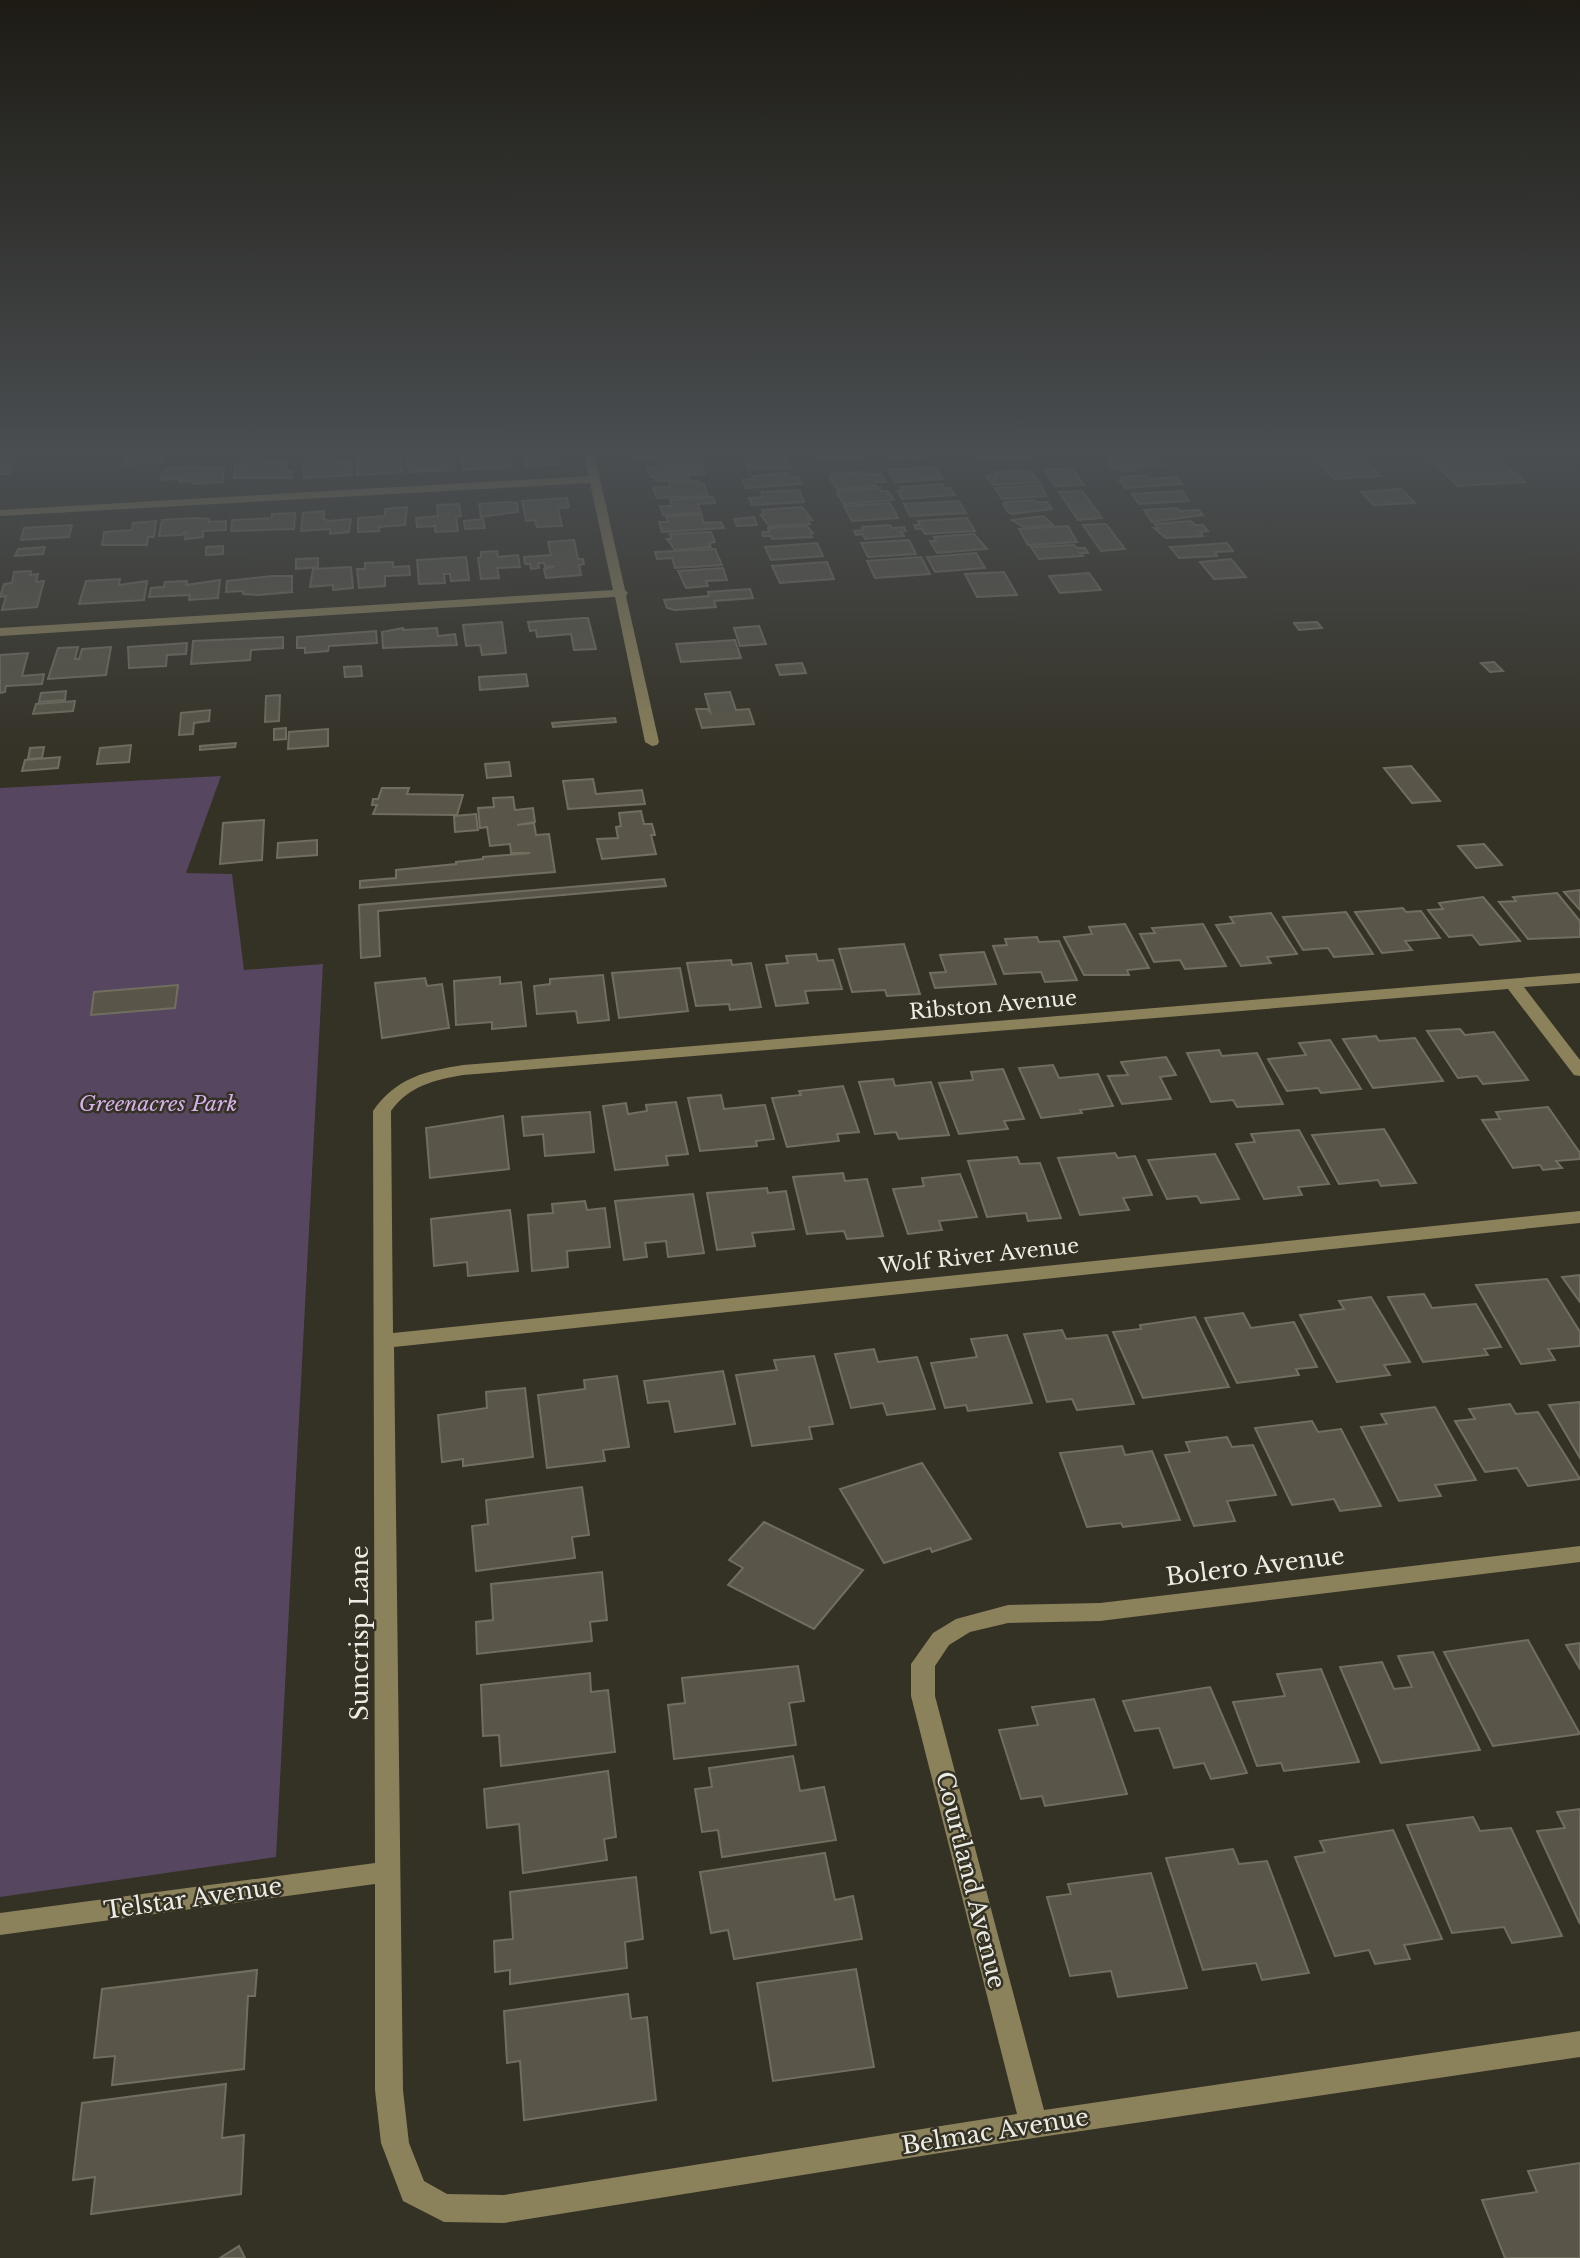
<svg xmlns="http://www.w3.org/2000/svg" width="1580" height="2258" font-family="'Libre Baskerville',serif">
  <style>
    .green { fill: #56465f }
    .building { fill: #595649; stroke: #716e60; stroke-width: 2 }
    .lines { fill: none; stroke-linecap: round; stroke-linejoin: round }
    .minor { fill: #8b815b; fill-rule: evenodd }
    .labels { text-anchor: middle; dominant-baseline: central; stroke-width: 5; stroke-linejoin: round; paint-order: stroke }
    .street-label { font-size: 21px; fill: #edece4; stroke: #343125 }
    .park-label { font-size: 21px; font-style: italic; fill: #d6b0ed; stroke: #343125 }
    .near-street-label { font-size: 24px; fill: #edece4; stroke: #343125 }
  </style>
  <rect width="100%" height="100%" fill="#343125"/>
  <path class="green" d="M221 776 186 873 232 874 244 970 323 964 276 1857 0 1897V788Z"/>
  <g class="building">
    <path d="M0 452H17L9 474H0Z"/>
    <path d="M529 452H553L556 454 559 464 527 466 524 456 530 455Z"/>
    <path d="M634 452H697L702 463 660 464 658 458 636 459Z"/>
    <path d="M739 452H783L782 454 743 457Z"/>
    <path d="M818 452H861L864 458 825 460Z"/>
    <path d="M887 452H931L933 455 890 458Z"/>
    <path d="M972 452H994L998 458 977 459Z"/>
    <path d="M998 452H1037H1029L1033 458 1003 459Z"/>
    <path d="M1103 452H1145L1147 454 1106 456Z"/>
    <path d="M1308 452H1357L1381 476 1334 479Z"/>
    <path d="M1421 452H1491L1525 482 1458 486Z"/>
    <path d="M385 453V460L401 459 402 472 357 475 358 455Z"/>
    <path d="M507 453 510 467 463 470 461 456Z"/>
    <path d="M164 456V462L125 464 127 458Z"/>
    <path d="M329 457 330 463 351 462 352 475 304 478V459Z"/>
    <path d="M453 457 455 470 409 472 408 459Z"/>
    <path d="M782 457 790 467 748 469 746 463H749L747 459Z"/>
    <path d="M1149 458 1159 460 1163 465 1133 467 1136 470 1120 471 1118 468H1111L1107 464 1111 463 1109 461Z"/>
    <path d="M277 460V463L287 462V471H292V478H234L235 466Z"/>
    <path d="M702 464 705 474 687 475 689 480 670 481H656L655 477H651L647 468Z"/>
    <path d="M196 466V468L224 467 223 482 193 484 194 481 179 482V479L161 480 162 472H167V468Z"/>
    <path d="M936 467 943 479 895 482 888 470Z"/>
    <path d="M1072 468 1084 485 1055 486 1044 470Z"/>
    <path d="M1025 470 1032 473 1039 482 994 485 985 476 997 475 995 472Z"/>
    <path d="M865 472 867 475 881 474 886 482H875L877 486 837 489 829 477H832L830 474Z"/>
    <path d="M787 473 789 477H798L801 484 746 488 743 480 754 479 752 476Z"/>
    <path d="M1148 475 1151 479 1176 477 1182 484 1125 488 1120 481H1124L1121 477Z"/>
    <path d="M698 481 699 484H704L708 496 657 498 653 488 670 487 669 482Z"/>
    <path d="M942 484 944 488H950L955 495 902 499 898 491H904L901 487Z"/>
    <path d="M1041 485 1046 496 1002 499 995 488Z"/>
    <path d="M880 488 881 491H888L894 500 844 504 837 494H840L838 491Z"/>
    <path d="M1401 489 1415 503 1374 505 1361 492Z"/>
    <path d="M799 490 804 502 752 505 749 498 763 497 761 492Z"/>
    <path d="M1082 491 1102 518 1078 520 1059 492Z"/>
    <path d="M1182 491 1189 501 1139 504 1132 494Z"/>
    <path d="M713 497 715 503 698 504 701 513 663 515 660 506H672L670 500Z"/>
    <path d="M567 498 569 507 558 508 562 526 537 527 535 520 526 521 522 501Z"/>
    <path d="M1034 500 1036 502H1047L1052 509 1013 514 1008 512 1003 504H1007L1005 502Z"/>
    <path d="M959 501 966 513 910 516 904 504Z"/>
    <path d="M509 502 517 503 518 512 481 517 479 504Z"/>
    <path d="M890 503 898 518 852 521 844 506Z"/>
    <path d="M459 504 461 516 456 517 458 531 435 532V526L417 527 416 518 438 516 437 505Z"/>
    <path d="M407 507 405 525 379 527V531L358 532V518L385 516V509Z"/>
    <path d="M802 507 812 520H808L810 524 769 526 761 515H764L762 510Z"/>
    <path d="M1177 508 1180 511 1199 510 1203 515 1152 522 1144 510Z"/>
    <path d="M324 511V519L328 521 351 519 349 532 330 534V529L301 531 303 513Z"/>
    <path d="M295 513 294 529 231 531 232 520 272 518V514Z"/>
    <path d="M701 514 704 523 721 522 724 528 662 532 659 522H668L666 517Z"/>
    <path d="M1043 516 1053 525 1024 527 1012 520Z"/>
    <path d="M754 517 757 525 737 526 734 519Z"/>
    <path d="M194 518 209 519V522L226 521V530L203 531V537L185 539 186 532 182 535 159 536 162 520Z"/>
    <path d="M967 518 975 531 925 534 922 529H916L914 525H920L918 521Z"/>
    <path d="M483 519 485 528 465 529 464 521Z"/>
    <path d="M156 521 154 537H148L147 545H102L104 532 132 530 133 523Z"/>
    <path d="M1191 521 1195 525H1203L1208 531 1200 532 1203 536 1166 538 1154 528H1158L1155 524Z"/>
    <path d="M1106 524 1125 549 1101 551 1083 525Z"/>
    <path d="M72 525 69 537 21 540 24 528Z"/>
    <path d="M890 525 892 528 904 527 906 531 901 532 904 536 865 539 863 534 856 535 854 531 863 530 862 527Z"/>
    <path d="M807 526 813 533H810L812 537 772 539 771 536H763L762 532H769L768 528Z"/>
    <path d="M1068 526 1077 542 1028 545 1019 529Z"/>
    <path d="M711 532 715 542 709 543 711 547 675 550 667 539H671L670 534Z"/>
    <path d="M974 534 987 549 937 553 930 541H936L934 537Z"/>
    <path d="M574 540 578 559H583L584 564 579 565 581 575 546 578 544 569 555 566 545 567 544 563H538L539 568 531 569 530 564H525L524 557 551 555 548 542Z"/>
    <path d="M909 540 916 554 868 557 861 543Z"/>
    <path d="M817 543 823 556 771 560 765 547Z"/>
    <path d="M1227 543 1233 551 1215 552 1217 556 1179 558 1170 547Z"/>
    <path d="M1074 545 1077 548H1085L1088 553H1080L1083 556 1039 559 1031 547Z"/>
    <path d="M223 546V554L206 555V547Z"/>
    <path d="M45 547 43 554 15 556 18 549Z"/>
    <path d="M715 549 722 565 675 568 672 558 657 559 655 552Z"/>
    <path d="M497 551 498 557 518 555 520 567 497 568 499 578 481 579 478 558 481 557V552Z"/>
    <path d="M976 553 985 568 935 572 927 557Z"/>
    <path d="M466 557 469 580 451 581 450 574H444L445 583 419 584 417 560Z"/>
    <path d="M921 557 930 574 875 578 867 561Z"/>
    <path d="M318 558V567L296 569V559Z"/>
    <path d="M1231 559 1246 577 1214 579 1200 562Z"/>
    <path d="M393 562V567L409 566 410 575 385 576V586L359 588 357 569H365V563Z"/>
    <path d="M827 562 834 579 780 583 772 566Z"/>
    <path d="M351 567 353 588 333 590V585L310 587 313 569Z"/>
    <path d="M723 568 727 580 706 581 708 586 686 588 678 571Z"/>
    <path d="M31 571 30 575 38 574 36 582 44 581 37 607 2 610 6 596 0 597 4 584 12 583 14 572Z"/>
    <path d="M1004 572 1017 595 977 597 965 574Z"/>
    <path d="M1089 573 1101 590 1060 593 1049 576Z"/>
    <path d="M272 576H292V592L258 595 243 594V591L226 592 227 581Z"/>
    <path d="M120 579 119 585 147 581 144 600 79 604 86 581Z"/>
    <path d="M220 580 218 598 189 600 190 595 149 597 151 588 164 587 165 582 187 581 186 585Z"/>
    <path d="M750 589 753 598 714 601 716 607 675 610 667 608 664 600 709 596 708 592Z"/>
    <path d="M583 618H588L596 649 574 650 571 634 537 637 536 630 530 631 528 622Z"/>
    <path d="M502 622 506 653 482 655 480 645 466 646 463 625Z"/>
    <path d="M1317 622 1322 628 1299 630 1294 623Z"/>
    <path d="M759 626 766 644 740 646 734 628Z"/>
    <path d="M403 628V630L437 628 438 636 455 634 457 645 383 648 382 632Z"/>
    <path d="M376 631 377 643 329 646 328 651 305 653V648H297V637Z"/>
    <path d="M283 637V648L251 650 250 660 191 664 193 641Z"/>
    <path d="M735 640 741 658 681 662 676 644Z"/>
    <path d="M187 643 186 654 167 655 166 666 129 668 128 647Z"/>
    <path d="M78 647 75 659H79L82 649 111 647 106 675 48 679 58 648Z"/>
    <path d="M28 653 22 676 44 674 42 684 6 686 5 692 0 693V655Z"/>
    <path d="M1494 662 1503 671 1490 672 1481 663Z"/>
    <path d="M802 663 806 673 780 675 776 665Z"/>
    <path d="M361 666 362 676 345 677 344 667Z"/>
    <path d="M526 674 528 686 480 690 479 677Z"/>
    <path d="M66 691 65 700 39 702 41 693Z"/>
    <path d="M730 692 736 710 749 709 754 724 702 728 696 709H707L710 712 705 694Z"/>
    <path d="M280 695 279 721 265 722 266 696Z"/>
    <path d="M75 701 73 711 33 714 36 704Z"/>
    <path d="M210 710 209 721 194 723 193 734 179 735 181 713Z"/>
    <path d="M615 718 616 722 553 727 552 723Z"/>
    <path d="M286 728V739L274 740V729Z"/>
    <path d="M328 729V746L288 749 289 732Z"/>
    <path d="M236 743 235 747 200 750V746Z"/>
    <path d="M131 745 129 762 97 764 100 748Z"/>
    <path d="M44 747 42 758 28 759 30 748Z"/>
    <path d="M60 757 58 768 22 771 25 760Z"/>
    <path d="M509 762 511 776 487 778 485 764Z"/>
    <path d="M1411 766 1440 801 1412 803 1384 768Z"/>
    <path d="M593 779 596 794 642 790 645 804 568 809 563 781Z"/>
    <path d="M382 788H409L407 794 463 795 457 815 373 814 377 805H372L373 799H378Z"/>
    <path d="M513 797 515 810 533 808 535 822 517 825 534 823 536 835 549 834 555 872 360 888V881L396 878V870L456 864V862L483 859V857L530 853H511L510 844 490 846 487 827 480 828 478 808 494 807 493 798Z"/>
    <path d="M641 811 644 824H652L655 835H651L656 854 602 859 597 839 618 838 616 827 621 826 619 813Z"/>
    <path d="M476 814 478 830 455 832 454 816Z"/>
    <path d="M264 820 262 860 220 864 223 823Z"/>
    <path d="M317 840V855L277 858 278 843Z"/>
    <path d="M1484 844 1502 865 1476 868 1458 846Z"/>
    <path d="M664 879 666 886 378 911 380 956 361 958 359 905Z"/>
    <path d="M1580 890V910L1564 892Z"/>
    <path d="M1557 893 1580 921V937L1528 939 1499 902 1516 901 1513 897Z"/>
    <path d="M1483 897 1520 941 1480 945 1472 935 1449 937 1428 910 1443 909 1439 903Z"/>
    <path d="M1403 908 1406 912 1421 911 1440 938 1405 941 1412 950 1382 953 1355 912Z"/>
    <path d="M1346 912 1373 954 1334 957 1328 948 1303 950 1283 917Z"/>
    <path d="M1271 913 1297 954 1267 957 1271 963 1241 966 1216 925 1234 923 1230 917Z"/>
    <path d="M1125 924 1149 968 1127 970 1129 975H1084L1064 937 1092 934 1089 927Z"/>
    <path d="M1203 924 1226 966 1185 969 1180 960 1154 962 1140 934 1155 933 1152 928Z"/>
    <path d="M1037 937 1039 942 1059 941 1077 980 1045 982 1041 972 1004 974 993 946 1007 945 1005 939Z"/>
    <path d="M904 944 920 994 887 996 885 990 852 992 839 949Z"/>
    <path d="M984 952 996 984 935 988 930 973 946 972 940 955Z"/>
    <path d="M816 954 818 961 833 960 842 989 805 991 808 1003 776 1006 766 965 788 963 786 956Z"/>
    <path d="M731 960 732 965 751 963 761 1007 730 1010 729 1004 696 1006 687 963Z"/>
    <path d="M680 968 688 1011 619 1018 612 973Z"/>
    <path d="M603 975 609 1020 578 1023 576 1011 537 1014 534 986 550 984V979Z"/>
    <path d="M500 977V984L521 982 526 1026 492 1029V1022L456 1025 454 981Z"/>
    <path d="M425 978 427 986 442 984 449 1028 382 1038 375 983Z"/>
    <path d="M178 985 175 1008 91 1015 94 992Z"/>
    <path d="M1460 1029 1465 1035 1494 1032 1528 1080 1483 1084 1477 1076 1458 1078 1427 1031Z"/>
    <path d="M1376 1036 1379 1041 1415 1038 1443 1081 1373 1088 1343 1039Z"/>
    <path d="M1330 1040 1361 1089 1321 1093 1318 1088 1287 1091 1268 1059 1306 1055 1299 1043Z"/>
    <path d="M1219 1050 1222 1056 1257 1053 1283 1104 1237 1107 1233 1100 1211 1102 1187 1053Z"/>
    <path d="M1166 1057 1176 1075 1160 1077 1171 1099 1122 1104 1108 1076 1128 1075 1121 1062Z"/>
    <path d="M1053 1065 1059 1078 1098 1074 1113 1106 1080 1110 1082 1113 1041 1118 1019 1068Z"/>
    <path d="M1003 1069 1024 1119 1004 1121 1008 1129 959 1134 939 1083 973 1080 971 1072Z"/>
    <path d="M893 1079 895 1086 931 1082 949 1135 899 1139 896 1132 875 1134 859 1082Z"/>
    <path d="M843 1086 859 1132 837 1134 839 1141 787 1147 772 1098 801 1095 799 1091Z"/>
    <path d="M721 1095 724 1109 765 1105 774 1139 756 1141 757 1146 700 1151 688 1098Z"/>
    <path d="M676 1102 688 1154 666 1156 668 1165 615 1170 603 1106 626 1103 628 1114 647 1111 646 1105Z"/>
    <path d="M1548 1107 1580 1153V1159L1556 1161 1562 1168 1543 1170 1540 1165 1513 1168 1482 1120 1500 1119 1496 1112Z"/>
    <path d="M590 1112 594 1152 545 1156 543 1134 524 1136 522 1117Z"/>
    <path d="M503 1116 509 1169 430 1178 426 1128Z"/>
    <path d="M1384 1129 1416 1183 1381 1186 1378 1180 1339 1184 1312 1135Z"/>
    <path d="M1299 1130 1329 1184 1298 1187 1302 1195 1264 1199 1236 1144 1255 1142 1251 1134Z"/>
    <path d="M1115 1153 1118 1158 1135 1156 1152 1195 1123 1198 1129 1210 1080 1215 1058 1158Z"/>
    <path d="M1215 1154 1239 1199 1201 1203 1197 1196 1167 1199 1148 1160Z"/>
    <path d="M1017 1157 1020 1164 1040 1163 1061 1218 1028 1221 1026 1213 987 1217 968 1161Z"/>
    <path d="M843 1173 845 1181 867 1179 883 1236 847 1239 844 1231 807 1234 793 1177Z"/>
    <path d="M960 1174 977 1217 939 1221 942 1230 908 1234 893 1189 924 1186 922 1178Z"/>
    <path d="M767 1188 768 1193 786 1191 794 1229 752 1233 755 1246 717 1250 707 1193Z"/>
    <path d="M693 1194 704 1253 668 1257 666 1241 645 1243 647 1257 624 1260 615 1201Z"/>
    <path d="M585 1201 587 1210 605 1208 610 1247 567 1251 568 1267 532 1271 528 1215 553 1213 552 1204Z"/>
    <path d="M510 1210 518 1271 468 1276 467 1262 434 1266 431 1219Z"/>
    <path d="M1580 1275V1302L1562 1277Z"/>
    <path d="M1547 1279 1580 1332V1346L1548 1349 1555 1360 1521 1364 1476 1285Z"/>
    <path d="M1424 1294 1432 1308 1476 1304 1501 1347 1484 1349 1488 1355 1423 1362 1388 1297Z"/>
    <path d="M1371 1297 1410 1362 1384 1365 1390 1375 1337 1382 1300 1315 1344 1309 1339 1301Z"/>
    <path d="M1243 1313 1251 1328 1294 1322 1317 1367 1296 1369 1299 1375 1237 1383 1205 1318Z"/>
    <path d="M1195 1317 1229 1387 1143 1398 1113 1332 1141 1329 1140 1325Z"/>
    <path d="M1062 1330 1066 1339 1107 1335 1134 1404 1077 1410 1072 1399 1047 1402 1024 1334Z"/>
    <path d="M1007 1335 1032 1403 968 1411 966 1405 945 1408 931 1363 977 1357 971 1339Z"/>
    <path d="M874 1349 878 1362 917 1357 935 1409 887 1415 883 1403 851 1408 835 1354Z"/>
    <path d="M814 1356 833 1424 809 1427 812 1439 752 1446 736 1375 777 1370 774 1360Z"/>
    <path d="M723 1371 735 1424 675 1432 669 1401 648 1403 644 1381Z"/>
    <path d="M617 1376 629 1447 603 1450 605 1461 547 1468 538 1395 585 1389 584 1380Z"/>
    <path d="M525 1388 533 1457 463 1466V1459L442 1462 438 1415 487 1408 486 1392Z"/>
    <path d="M1580 1402V1458L1549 1405Z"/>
    <path d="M1510 1404 1516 1414 1538 1412 1580 1479 1528 1486 1517 1468 1485 1472 1455 1421 1475 1419 1469 1409Z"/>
    <path d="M1435 1407 1476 1480 1435 1485 1441 1496 1399 1501 1361 1427 1387 1424 1381 1414Z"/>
    <path d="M1312 1421 1318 1432 1341 1429 1381 1506 1340 1511 1334 1499 1292 1505 1255 1428Z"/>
    <path d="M1227 1437 1232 1447 1253 1445 1276 1495 1227 1501 1235 1521 1194 1526 1165 1455 1190 1452 1186 1442Z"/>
    <path d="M1122 1446 1125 1455 1152 1451 1180 1520 1123 1527 1121 1523 1087 1527 1060 1453Z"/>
    <path d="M922 1463 971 1539 932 1552 930 1548 884 1563 840 1489Z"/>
    <path d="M582 1487 589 1535 572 1537 575 1558 476 1571 472 1526 488 1524 486 1500Z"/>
    <path d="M764 1522 863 1570 814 1629 728 1585 743 1568 729 1560Z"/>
    <path d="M602 1572 607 1620 590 1622 592 1641 477 1654 476 1622 493 1620 491 1584Z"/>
    <path d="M1528 1640 1580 1734 1493 1746 1444 1652Z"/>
    <path d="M1580 1643V1669L1566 1645Z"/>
    <path d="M1433 1652 1480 1750 1381 1763 1340 1667 1382 1662 1394 1689 1412 1687 1398 1656Z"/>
    <path d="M798 1666 804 1701 789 1703 796 1745 674 1759 668 1705 685 1703 682 1678Z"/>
    <path d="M1321 1669 1359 1762 1284 1771 1281 1763 1257 1766 1233 1702 1285 1696 1277 1674Z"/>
    <path d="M590 1673 591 1692 608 1690 615 1752 501 1766 499 1735 483 1736 481 1685Z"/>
    <path d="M1210 1687 1247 1773 1211 1779 1204 1763 1174 1768 1159 1728 1135 1731 1123 1701Z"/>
    <path d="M1094 1699 1127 1794 1045 1806 1042 1796 1021 1799 999 1730 1038 1725 1032 1707Z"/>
    <path d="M793 1756 800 1791 824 1787 836 1840 722 1857 718 1830 702 1832 695 1789 712 1787 709 1768Z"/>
    <path d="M608 1771 616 1837 604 1839 607 1860 523 1873 519 1824 487 1828 484 1789Z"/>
    <path d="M1580 1809V1924L1537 1831 1565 1828 1557 1812Z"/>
    <path d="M1473 1817 1480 1831 1511 1828 1562 1936 1512 1943 1504 1927 1452 1933 1407 1825Z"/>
    <path d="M1393 1830 1442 1939 1404 1945 1410 1959 1375 1964 1369 1950 1335 1956 1295 1857 1325 1852 1320 1841Z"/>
    <path d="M1233 1849 1239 1864 1267 1861 1309 1973 1262 1980 1256 1963 1203 1970 1166 1858Z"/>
    <path d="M825 1853 835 1900 853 1896 862 1939 734 1959 728 1930 711 1933 700 1872Z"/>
    <path d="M1151 1873 1187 1988 1118 1997 1111 1971 1070 1976 1047 1897 1071 1894 1068 1884Z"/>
    <path d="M636 1877 643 1939 625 1942 627 1968 510 1984V1970L495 1972 494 1941 513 1939 510 1892Z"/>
    <path d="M856 1969 874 2067 773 2081 757 1983Z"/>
    <path d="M257 1970 255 1996H248L244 2069 112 2085 115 2056 94 2058 102 1989Z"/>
    <path d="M628 1994 631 2019 647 2017 656 2100 524 2120 520 2061 507 2063 504 2011Z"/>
    <path d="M226 2084 222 2138 244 2135 241 2194 91 2214 95 2177 73 2180 82 2103Z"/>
    <path d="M1580 2163V2258H1505L1482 2200 1537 2192 1528 2171Z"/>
    <path d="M239 2246 245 2258H220Z"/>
  </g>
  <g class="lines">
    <g class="minor">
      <path d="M584 452H594L625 590 628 593 626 596 659 742 657 745 652 746 645 742 615 597 0 636V628L613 590 590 483 0 516V510L589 476Z"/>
      <path d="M1580 973V983L1524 987 1580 1060V1076L1574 1075 1508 989 463 1075C434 1080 409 1086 391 1111L393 1333 1580 1211V1223L394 1347 403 2090 409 2143 424 2181 447 2194 504 2195 1017 2114 911 1696V1664L933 1633 956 1619 1008 1605 1100 1603 1580 1546V1562L1100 1621 1008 1623 970 1632 949 1645 935 1666V1696L1044 2110 1580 2031V2057L1034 2138 504 2223 444 2222 403 2201 381 2143 375 2090V1884L0 1935V1913L375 1863 373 1111C396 1078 425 1071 463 1065Z"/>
    </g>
  </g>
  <linearGradient id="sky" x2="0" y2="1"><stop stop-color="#1d1b14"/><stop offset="0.59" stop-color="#4a4e51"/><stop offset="1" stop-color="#4a4e51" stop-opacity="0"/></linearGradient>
  <rect width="1580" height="768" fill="url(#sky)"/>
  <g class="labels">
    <g class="street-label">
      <text transform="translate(993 1005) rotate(-5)">Ribston Avenue</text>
      <text transform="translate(979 1256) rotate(-6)">Wolf River Avenue</text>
    </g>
    <g class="park-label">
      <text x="158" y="1104">Greenacres Park</text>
    </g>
    <g class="near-street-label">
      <text transform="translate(1255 1566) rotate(-7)">Bolero Avenue</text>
      <text transform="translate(359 1633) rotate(-90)">Suncrisp Lane</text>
      <text transform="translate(971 1880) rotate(76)">Courtland Avenue</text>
      <text transform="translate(193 1898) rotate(-8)">Telstar Avenue</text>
      <text transform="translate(995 2131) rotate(-9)">Belmac Avenue</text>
    </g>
  </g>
</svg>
